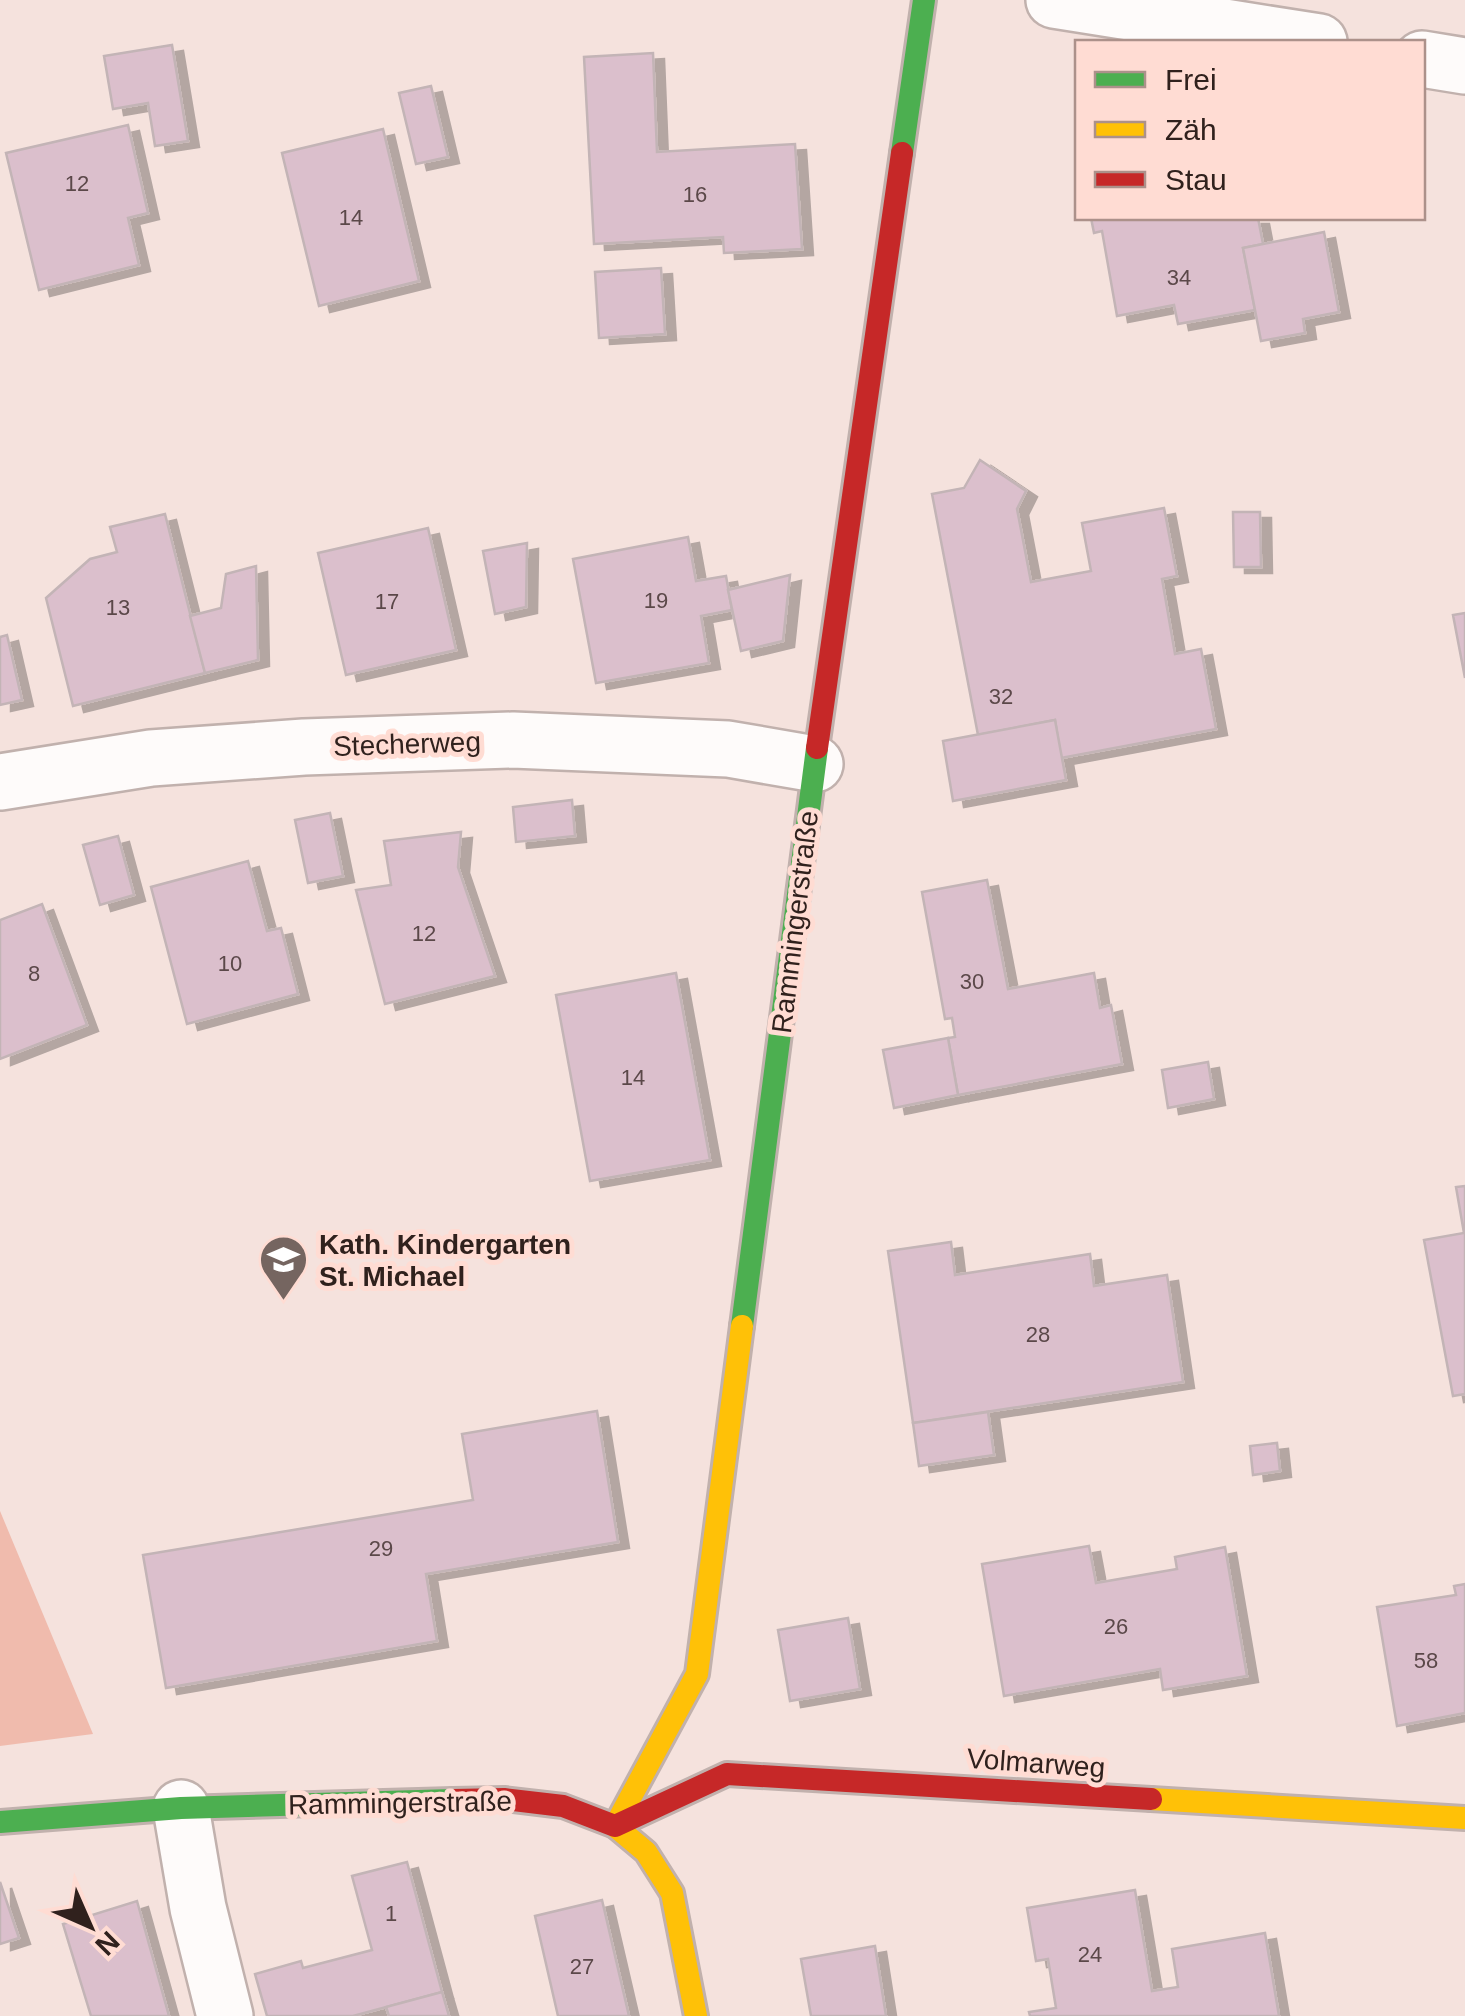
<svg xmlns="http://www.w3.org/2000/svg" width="1465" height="2016" viewBox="0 0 1465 2016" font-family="Helvetica,sans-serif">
<defs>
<filter id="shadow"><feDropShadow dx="11" dy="6" stdDeviation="0" flood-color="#0004"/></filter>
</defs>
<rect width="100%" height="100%" fill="#f5e2dd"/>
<!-- green -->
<polygon fill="#f0bbad" points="0,1511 93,1734 0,1746"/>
<!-- building -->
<g fill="#dbbfcc" stroke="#c3b4b6" stroke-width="2.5" filter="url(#shadow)">
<polygon points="172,45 188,141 155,146 148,103 113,109 104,56"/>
<polygon points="653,53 657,152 795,144 802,249 724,253 723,237 594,244 584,57"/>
<polygon points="431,86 448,157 416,164 399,93"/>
<polygon points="128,125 148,213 128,218 139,265 39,290 6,153"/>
<polygon points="383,129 419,281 319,306 282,153"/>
<polygon points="1091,218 1258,218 1263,244 1243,248 1255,310 1178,324 1174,305 1117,316 1102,231 1094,233"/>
<polygon points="1324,232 1339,312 1303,319 1305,333 1261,341 1243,248"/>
<polygon points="661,268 665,334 599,338 595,272"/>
<polygon points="980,460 1026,491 1017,509 1031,582 1091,571 1082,523 1164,508 1177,576 1162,579 1175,654 1201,649 1216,729 1061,758 1055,720 978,735 932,494 964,488"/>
<polygon points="1233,512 1260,512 1261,567 1234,567"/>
<polygon points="165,514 205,673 73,706 46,598 90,559 117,552 110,527"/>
<polygon points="428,528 456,650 346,675 318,553"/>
<polygon points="688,537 696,581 726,576 732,610 701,616 709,663 596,683 573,559"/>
<polygon points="527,543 526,607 495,614 483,551"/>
<polygon points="256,566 258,660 205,673 190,616 221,608 226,574"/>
<polygon points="790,575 783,641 741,651 728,590"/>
<polygon points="1465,613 1465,678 1453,615"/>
<polygon points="7,635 22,700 0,705 0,637"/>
<polygon points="1055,720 1066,780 953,801 943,741"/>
<polygon points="572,800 575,836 516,842 513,807"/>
<polygon points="330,813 343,876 308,883 295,820"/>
<polygon points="461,832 458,867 495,976 385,1004 356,890 391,885 384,841"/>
<polygon points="118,836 134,895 100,905 83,845"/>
<polygon points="248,861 267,931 281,928 298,994 187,1024 151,887"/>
<polygon points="987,880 1008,989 1094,973 1100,1008 1111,1005 1122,1064 958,1095 948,1038 955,1037 952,1018 945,1019 922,892"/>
<polygon points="42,904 87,1025 0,1059 0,920"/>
<polygon points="676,973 710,1160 590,1181 556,995"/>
<polygon points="948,1038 958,1095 894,1108 883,1050"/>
<polygon points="1208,1062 1214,1099 1168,1108 1162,1070"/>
<polygon points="1465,1186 1465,1394 1453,1396 1424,1240 1464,1233 1456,1187"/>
<polygon points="951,1242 955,1275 1090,1254 1094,1286 1167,1275 1183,1382 913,1423 888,1251"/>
<polygon points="597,1411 618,1542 426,1574 437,1641 166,1688 143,1555 473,1500 462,1434"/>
<polygon points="988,1412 994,1455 919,1466 913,1423"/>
<polygon points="1277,1443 1280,1471 1253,1475 1250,1446"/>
<polygon points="1089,1546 1096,1583 1177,1569 1175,1557 1225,1547 1247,1676 1163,1690 1160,1669 1004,1696 982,1564"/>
<polygon points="1465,1584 1465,1713 1397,1726 1377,1607 1456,1595 1454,1586"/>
<polygon points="848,1618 860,1689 790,1701 778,1630"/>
<polygon points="407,1862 442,1992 353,2016 267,2016 255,1974 301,1961 303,1968 372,1950 352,1876"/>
<polygon points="0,1882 19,1938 0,1944"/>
<polygon points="1135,1890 1152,1991 1178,1987 1172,1949 1265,1933 1279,2016 1030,2016 1029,2012 1056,2008 1048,1959 1036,1961 1027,1908"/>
<polygon points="602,1900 629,2016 558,2016 535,1916"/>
<polygon points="137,1901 169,2016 91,2016 63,1924"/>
<polygon points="875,1946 886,2016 811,2016 801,1959"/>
<polygon points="442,1992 449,2016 389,2016 386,2007"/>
</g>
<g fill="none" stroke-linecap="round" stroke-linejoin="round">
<defs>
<g id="street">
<polyline points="1054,0 1319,42"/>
<polyline points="1422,59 1465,66"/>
<polyline points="0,782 151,758 304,747 513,740 728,749 815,764"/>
<polyline points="181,1808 198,1908 225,2016"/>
</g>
<g id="fast">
<polyline points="902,153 924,0"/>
<polyline points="742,1326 817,748"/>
<polyline points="0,1822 181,1808 453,1800"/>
</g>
<g id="slow">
<polyline points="1151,1799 1465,1818"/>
<polyline points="696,2016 672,1893 646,1852 615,1826 697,1674 742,1326"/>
</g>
<g id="jam">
<polyline points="817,748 902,153"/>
<polyline points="453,1800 504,1799 563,1806 615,1826 727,1774 1151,1799"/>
</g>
</defs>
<!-- street casing -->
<use href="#street" stroke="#c1b1ad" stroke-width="60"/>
<!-- fast casing -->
<use href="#fast" stroke="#c1b1ad" stroke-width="28"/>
<!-- slow casing -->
<use href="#slow" stroke="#c1b1ad" stroke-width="28"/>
<!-- jam casing -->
<use href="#jam" stroke="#c1b1ad" stroke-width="28"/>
<!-- street -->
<use href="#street" stroke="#fefbfa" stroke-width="55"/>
<!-- fast -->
<use href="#fast" stroke="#4caf50" stroke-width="22"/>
<!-- slow -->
<use href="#slow" stroke="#ffc107" stroke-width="22"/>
<!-- jam -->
<use href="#jam" stroke="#c62828" stroke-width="22"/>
</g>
<!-- icons -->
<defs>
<symbol id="school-pin" viewBox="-11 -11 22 30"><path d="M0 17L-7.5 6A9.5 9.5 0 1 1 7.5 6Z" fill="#756560" stroke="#ffdcd3"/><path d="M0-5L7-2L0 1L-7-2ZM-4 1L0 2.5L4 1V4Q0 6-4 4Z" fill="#fff"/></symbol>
</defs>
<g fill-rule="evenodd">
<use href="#school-pin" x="256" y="1232" width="55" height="75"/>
</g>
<g text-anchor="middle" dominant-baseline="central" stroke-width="10" stroke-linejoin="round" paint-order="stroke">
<!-- number labels -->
<g font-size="22" fill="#5b4849">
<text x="77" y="183">12</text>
<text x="695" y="194">16</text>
<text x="351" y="217">14</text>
<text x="1179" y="277">34</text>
<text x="656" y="600">19</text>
<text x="387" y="601">17</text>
<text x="118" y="607">13</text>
<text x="1001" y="696">32</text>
<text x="424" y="933">12</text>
<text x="230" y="963">10</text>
<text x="34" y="973">8</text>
<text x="972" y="981">30</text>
<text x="633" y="1077">14</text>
<text x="1038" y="1334">28</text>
<text x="381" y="1548">29</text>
<text x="1116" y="1626">26</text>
<text x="1426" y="1660">58</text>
<text x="391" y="1913">1</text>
<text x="1090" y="1954">24</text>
<text x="582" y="1966">27</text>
</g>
<!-- street labels -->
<g font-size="28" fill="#30211d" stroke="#ffdcd3">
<text transform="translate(407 744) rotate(-2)">Stecherweg</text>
<text transform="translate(795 922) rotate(-83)">Rammingerstraße</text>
<text transform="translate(1036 1763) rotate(4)">Volmarweg</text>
<text transform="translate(400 1803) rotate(-1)">Rammingerstraße</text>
</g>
<!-- poi labels -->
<g font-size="28" font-weight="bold" fill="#30211d" stroke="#ffdcd3" text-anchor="start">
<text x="319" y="1244">Kath. Kindergarten<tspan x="319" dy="32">St. Michael</tspan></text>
</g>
</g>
<!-- legend -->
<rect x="1075" y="40" width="350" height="180" fill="#ffdcd3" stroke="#ac918a" stroke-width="2.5"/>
<rect x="1095" y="72" width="50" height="15" fill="#4caf50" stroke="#ac918a" stroke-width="2.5"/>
<text x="1165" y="90" font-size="30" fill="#30211d">Frei</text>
<rect x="1095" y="122" width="50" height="15" fill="#ffc107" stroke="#ac918a" stroke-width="2.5"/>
<text x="1165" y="140" font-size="30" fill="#30211d">Zäh</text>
<rect x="1095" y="172" width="50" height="15" fill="#c62828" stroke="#ac918a" stroke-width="2.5"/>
<text x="1165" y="190" font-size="30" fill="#30211d">Stau</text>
<!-- north arrow -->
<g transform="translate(90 1926) rotate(135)" stroke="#ffdcd3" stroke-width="8" paint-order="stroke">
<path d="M0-8L18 38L0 25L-18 38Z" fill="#30211d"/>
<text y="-15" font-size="28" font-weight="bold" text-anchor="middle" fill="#30211d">N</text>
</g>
</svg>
